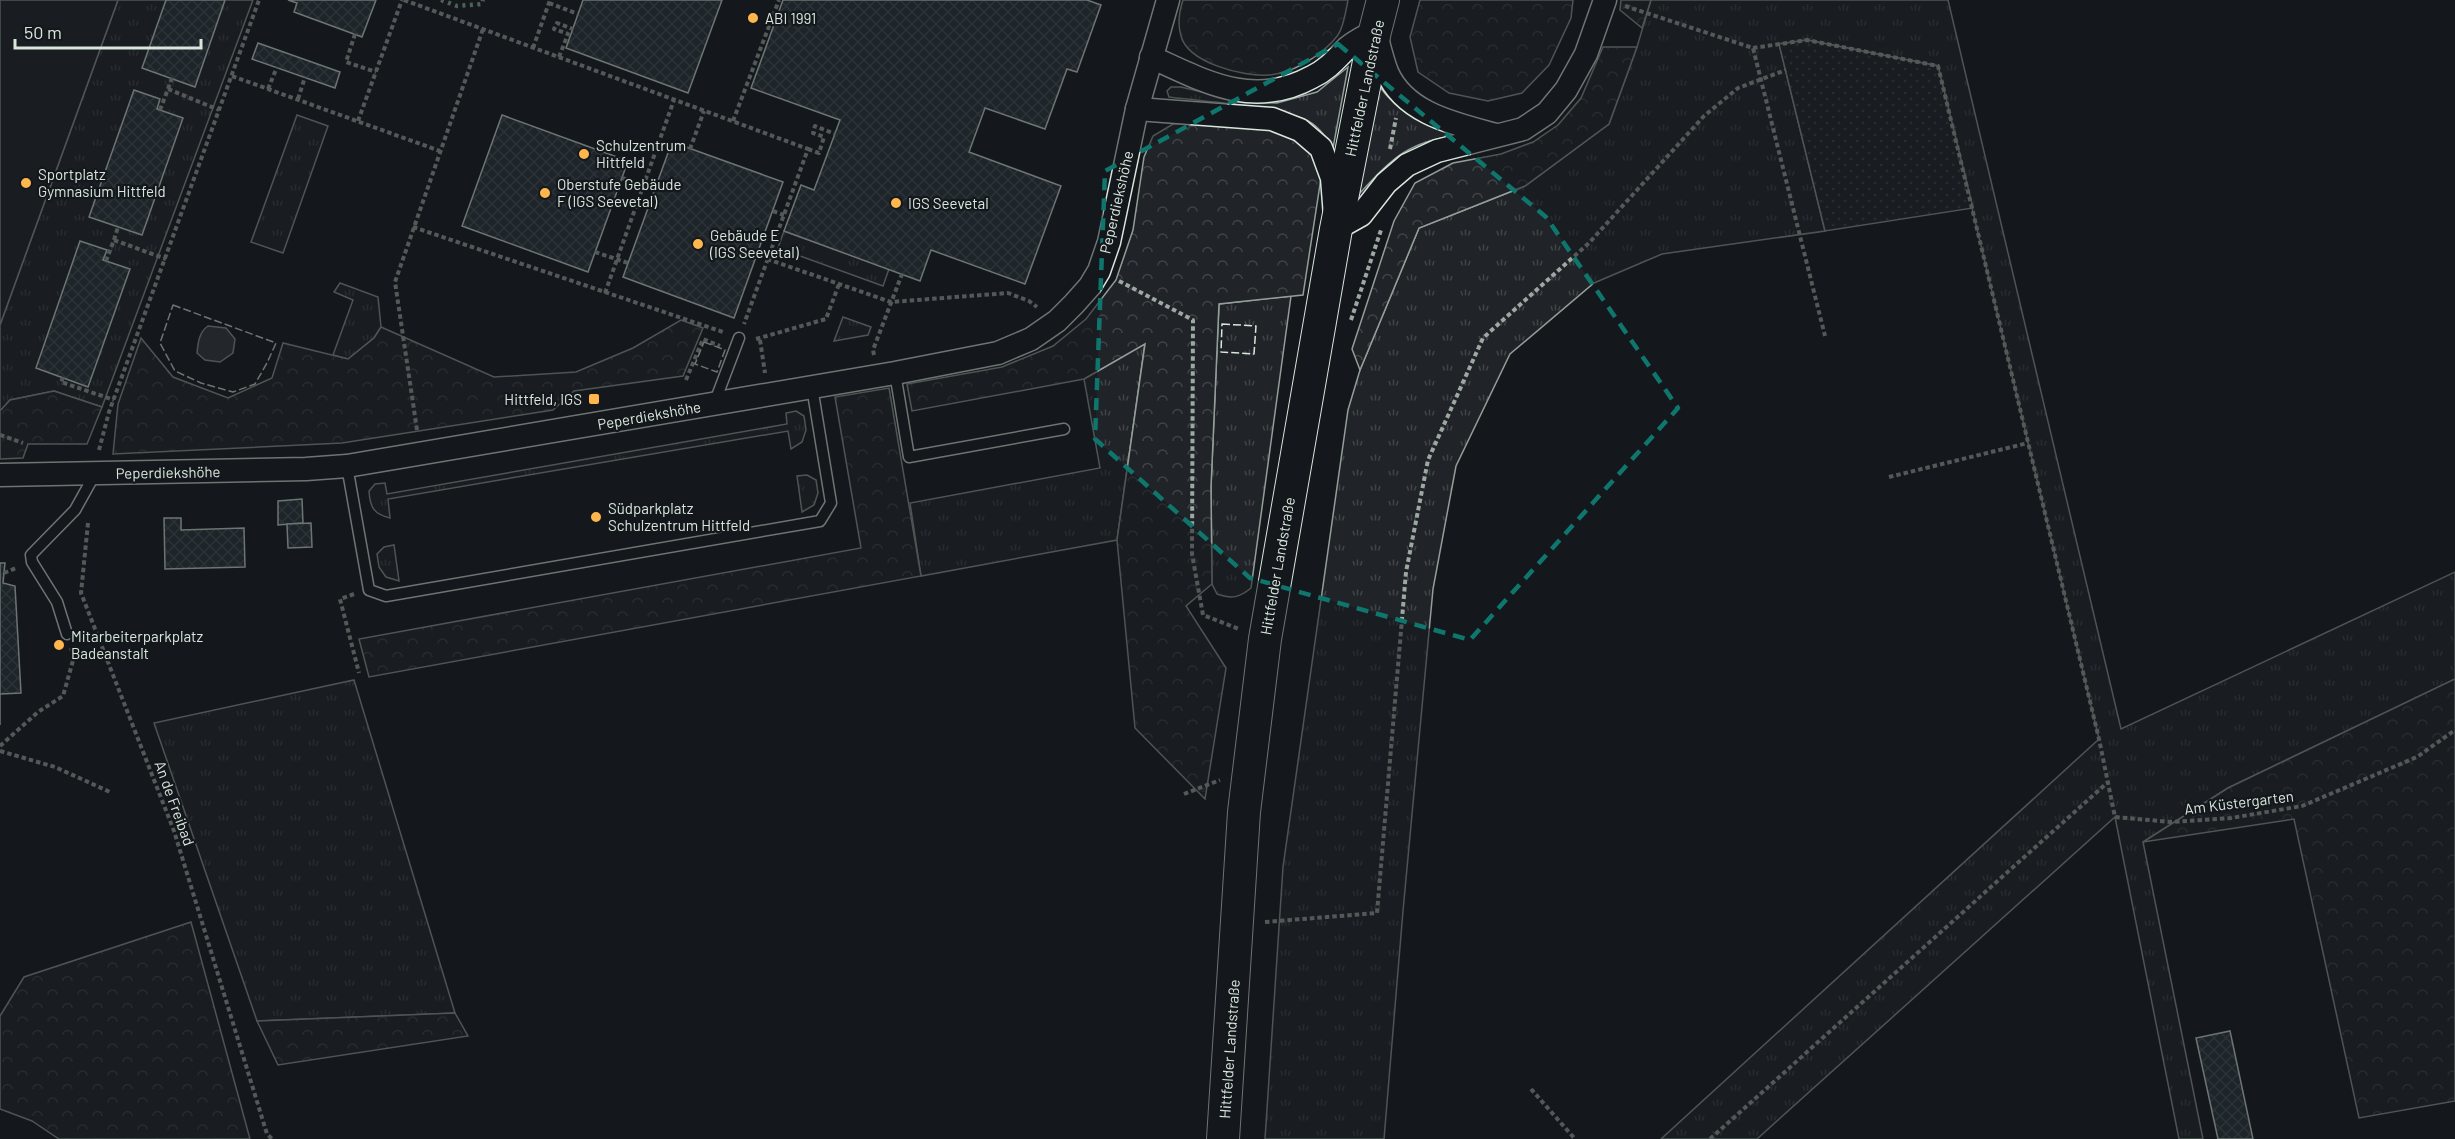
<svg xmlns="http://www.w3.org/2000/svg" width="2455" height="1139" viewBox="0 0 2455 1139" font-family="Barlow,sans-serif">
<defs>
<pattern id="grass-tufts" width="24" height="20" patternUnits="userSpaceOnUse" patternTransform="scale(1.5)"><rect width="24" height="20" fill="#202428"/><path d="M3 7l-1-3M5 7V3M7 7l1-3M15 17l-1-3M17 17v-4M19 17l1-3" fill="none" stroke="#404447"/></pattern>
<pattern id="forest-crowns" width="20" height="18" patternUnits="userSpaceOnUse" patternTransform="scale(1.5)"><rect width="20" height="18" fill="#202428"/><path d="M2 6a3 3 0 1 1 6 0M12 15a3 3 0 1 1 6 0" fill="none" stroke="#404447"/></pattern>
<pattern id="park-dots" width="8" height="8" patternUnits="userSpaceOnUse" patternTransform="scale(1.5)"><rect width="8" height="8" fill="#202428"/><path d="M2 2h.1M6 6h.1" fill="none" stroke="#404447" stroke-width="1.8" stroke-linecap="round"/></pattern>
<pattern id="building-cross-hatch" width="8" height="8" patternUnits="userSpaceOnUse" patternTransform="scale(1.5)"><rect width="8" height="8" fill="#2c363c"/><path d="M0 0l8 8M0 8l8-8" fill="none" stroke="#4a5358"/></pattern>
</defs>
<rect width="100%" height="100%" fill="#14181c"/>
<!-- grass -->
<g fill="url(#grass-tufts)" stroke="#939e99" stroke-width="1.5">
<polygon points="118,0 253,0 102,407 54,391 10,400 0,411 0,325"/>
<polygon points="1651,0 1948,0 2121,729 2455,572 2455,679 2228,788 2143,842 2203,1139 2179,1139 2115,817 1757,1139 1661,1139 2099,739 1938,66 1807,40 1779,44 1825,231 1662,254 1594,283 1510,354 1456,466 1433,589 1403,911 1384,1139 1265,1139 1283,867 1348,410 1360,370 1419,228 1525,186 1609,124 1637,47"/>
<path d="M 1348,67 L 1333,148 C 1325,136 1317,124 1304,119 C 1269,105 1208,102 1169,97 L 1167,91 L 1171,87 L 1181,87 L 1243,102 L 1277,103 L 1317,92 Z"/>
<path d="M 1379,86 C 1400,114 1426,126 1458,135 C 1407,142 1393,158 1359,194 Z"/>
<polygon points="297,115 328,126 283,253 251,242"/>
<polygon points="784,231 889,269 883,286 778,248"/>
<polygon points="340,283 378,297 381,327 374,338 348,359 333,355 353,300 334,292"/>
<path d="M 1291,296 L 1251,588 C 1239,598 1232,599 1217,594 L 1212,584 L 1211,487 L 1219,304 Z"/>
<polygon points="843,317 871,327 868,335 834,341"/>
<polygon points="1145,343 1117,540 921,576 910,503 1100,468 1084,379"/>
<path d="M 796,411 L 804,416 L 806,430 L 802,442 L 791,449 L 788,431 L 388,499 L 390,518 C 374,514 370,508 369,491 L 375,484 L 385,483 L 387,494 L 787,424 L 786,413 Z"/>
<polygon points="807,475 816,480 818,493 814,505 802,512 797,476"/>
<polygon points="394,545 399,581 386,577 379,567 377,554 384,547"/>
<polygon points="354,680 455,1013 257,1021 154,723"/>
</g>
<!-- forest -->
<g fill="url(#forest-crowns)" stroke="#939e99" stroke-width="1.5">
<path d="M 1183,0 L 1348,0 C 1346,10 1344,26 1338,35 C 1324,54 1292,74 1268,75 C 1244,77 1188,63 1181,36 C 1177,23 1179,12 1183,0 Z"/>
<polygon points="1420,0 1573,0 1571,18 1549,65 1522,93 1488,101 1449,93 1418,72 1410,37"/>
<polygon points="1621,0 1651,0 1642,28 1620,10"/>
<polygon points="1603,47 1637,47 1609,124 1525,186 1419,228 1360,370 1352,349 1394,221 1415,183 1453,163 1501,154 1533,142 1558,125 1581,98"/>
<polygon points="1204,122 1268,129 1296,140 1314,154 1321,178 1303,295 1219,304 1211,487 1212,584 1186,606 1226,668 1205,799 1135,728 1117,540 1145,344 1084,379 912,411 907,384 1002,367 1053,346 1086,319 1116,280 1133,230 1144,157 1153,136 1173,124"/>
<polygon points="681,320 703,328 683,376 574,391 553,410 342,443 113,454 118,404 141,338 173,377 228,398 272,378 283,343 348,359 374,338 381,327 494,377 576,372 633,348"/>
<polygon points="889,388 921,576 369,677 359,639 861,548 835,397"/>
<polygon points="54,391 102,407 87,444 28,444 23,458 0,459 0,411 10,400"/>
<polygon points="2455,679 2455,1101 2359,1118 2294,819 2143,842 2228,788"/>
<polygon points="191,922 250,1139 59,1139 32,1121 0,1109 0,1016 24,977"/>
<polygon points="455,1013 468,1036 278,1065 257,1021"/>
</g>
<!-- park -->
<polygon fill="url(#park-dots)" stroke="#939e99" stroke-width="1.5" points="1807,40 1938,66 1973,208 1825,231 1779,44"/>
<!-- pitch -->
<polygon fill="#202428" stroke="#939e99" stroke-width="1.5" points="0,0 118,0 0,325"/>
<!-- water -->
<path fill="#363b3e" stroke="#939e99" stroke-width="1.5" d="M 208,326 L 226,328 L 235,339 L 233,353 L 220,362 L 205,360 L 197,353 C 198,343 199,332 208,326 Z"/>
<!-- building -->
<g fill="url(#building-cross-hatch)" stroke="#d8e6dc" stroke-width="1.5">
<polygon points="166,0 225,0 195,87 142,68"/>
<polygon points="288,0 376,0 362,37 294,12 297,3"/>
<polygon points="583,0 722,0 688,93 566,48"/>
<polygon points="783,0 1087,0 1101,5 1077,72 1067,69 1045,129 985,108 969,152 1061,186 1025,284 931,250 920,281 784,231 801,185 814,190 840,120 751,88"/>
<polygon points="258,43 340,72 335,88 252,59"/>
<polygon points="134,90 160,99 157,109 183,118 142,235 89,217"/>
<polygon points="502,115 628,161 588,272 462,226"/>
<polygon points="672,142 783,182 734,318 623,277"/>
<polygon points="80,241 107,250 103,260 130,269 88,387 36,368"/>
<polygon points="302,499 303,523 278,525 278,501"/>
<polygon points="164,518 181,518 181,530 244,528 245,567 165,569"/>
<polygon points="311,523 312,547 288,548 287,524"/>
<polygon points="0,563 5,563 3,583 15,586 21,693 0,694 0,725"/>
<polygon points="2230,1031 2253,1139 2218,1139 2196,1038"/>
</g>
<g fill="none" stroke-linecap="round" stroke-linejoin="round">
<defs>
<g id="lane">
<polyline points="895,373 909,457 1064,429"/>
<polyline points="714,404 739,338"/>
<polyline points="347,466 369,590 386,596 820,521 831,503 812,387"/>
<polyline points="67,634 57,602 32,562 31,555 75,510 95,474"/>
</g>
<g id="street">
<path d="M 1151,57 C 1206,82 1253,109 1312,77 C 1327,70 1336,59 1347,48 C 1355,41 1366,36 1375,31 C 1379,45 1382,59 1387,72 C 1405,114 1456,124 1496,135"/>
<polyline points="1137,109 1272,119 1300,130 1321,148 1332,178 1336,229 1361,215 1386,183 1407,165 1437,151 1523,129 1547,113 1566,90 1586,54 1605,0"/>
<polyline points="0,475 306,469 347,466 895,373 998,353 1031,339 1057,321 1074,304 1090,286 1099,271 1109,242 1137,109 1168,0"/>
</g>
<polyline id="secondary" points="1223,1139 1244,812 1265,639 1336,229 1375,31 1383,0"/>
</defs>
<!-- lane casing -->
<use href="#lane" stroke="#d8e6dc" stroke-width="13"/>
<!-- street casing -->
<use href="#street" stroke="#d8e6dc" stroke-width="25"/>
<!-- secondary casing -->
<use href="#secondary" stroke="#d8e6dc" stroke-width="34"/>
<!-- path -->
<g stroke="#9da8a2" stroke-width="4" stroke-dasharray="4.5 3" stroke-linecap="butt">
<polyline points="404,0 808,149 744,324"/>
<polyline points="549,3 578,14"/>
<polyline points="1625,6 1753,48 1825,336"/>
<polyline points="355,34 346,62 376,72"/>
<polyline points="533,48 550,0"/>
<polyline points="1753,48 1807,40 1938,66 2099,739 2115,817 2171,822 2231,818 2302,806 2417,757 2455,730"/>
<polyline points="559,57 568,34 554,29 557,23 573,29"/>
<polyline points="232,76 440,151"/>
<polyline points="168,89 172,78"/>
<polyline points="268,89 277,67"/>
<polyline points="298,99 305,77"/>
<polyline points="160,110 168,89 219,110"/>
<polyline points="358,121 402,0"/>
<polyline points="733,121 779,0"/>
<polyline points="690,149 704,111"/>
<polyline points="808,149 819,153 824,137 813,133 815,126 835,134"/>
<polyline points="1390,149 1396,118"/>
<polyline points="622,178 644,185"/>
<polyline points="773,211 784,215"/>
<polyline points="413,227 723,332"/>
<polyline points="114,240 118,227"/>
<polyline points="595,252 628,263"/>
<polyline points="767,259 891,302 1008,293 1029,301 1037,307"/>
<polyline points="106,261 114,240 166,259"/>
<polyline points="1119,281 1193,320 1192,554 1203,615 1239,629"/>
<polyline points="605,293 674,100"/>
<polyline points="1351,320 1381,230"/>
<polyline points="756,339 826,319 839,284"/>
<polyline points="760,340 765,373"/>
<polyline points="874,355 873,350 902,274"/>
<polyline points="63,377 61,382 114,400"/>
<polyline points="686,380 703,339 720,346"/>
<polyline points="417,430 395,282 483,29"/>
<polyline points="0,435 23,443"/>
<polyline points="99,450 109,412 259,0"/>
<polyline points="1889,477 2028,443"/>
<polyline points="88,523 81,593 174,831 267,1134 272,1139"/>
<polyline points="4,573 16,568"/>
<polyline points="354,594 340,599 359,673"/>
<polyline points="0,746 38,712 63,696 74,657 71,648"/>
<polyline points="0,751 55,767 110,792"/>
<polyline points="1184,794 1220,780"/>
<polyline points="1265,922 1377,913 1406,572 1428,460 1483,338 1589,243 1704,116 1738,88 1786,70"/>
<polyline points="1531,1089 1575,1139"/>
<polyline points="1710,1139 2108,782"/>
</g>
<!-- lane -->
<use href="#lane" stroke="#14181c" stroke-width="10"/>
<!-- street -->
<use href="#street" stroke="#14181c" stroke-width="22"/>
<!-- secondary -->
<use href="#secondary" stroke="#14181c" stroke-width="32"/>
<!-- hedge -->
<polyline stroke="#8ac095" stroke-width="4.5" stroke-dasharray="3 4.5" stroke-linecap="butt" points="441,0 457,6 482,4 483,0"/>
<!-- fence -->
<g stroke="#d8e6dc" stroke-width="1.5" stroke-dasharray="8 3" stroke-linecap="butt">
<polygon points="173,305 276,343 267,363 255,384 233,392 201,383 175,371 160,343"/>
<polygon points="1222,324 1256,326 1254,354 1221,352"/>
<polygon points="704,342 725,350 717,372 695,364"/>
</g>
</g>
<!-- marked area -->
<path d="M0 0H2455V1139H0ZM 1338,44 L 1546,217 L 1678,408 L 1470,640 L 1250,578 L 1095,439 L 1105,171 Z" fill="#14181c" fill-opacity=".55" fill-rule="evenodd"/>
<path fill="none" stroke="#0f766e" stroke-width="4.5" stroke-dasharray="12 8" stroke-linejoin="round" d="M 1338,44 L 1546,217 L 1678,408 L 1470,640 L 1250,578 L 1095,439 L 1105,171 Z"/>
<!-- markers -->
<g fill="#ffb74d" stroke="#14181c" stroke-width="2">
<circle cx="753" cy="18" r="6"/>
<circle cx="584" cy="154" r="6"/>
<circle cx="26" cy="183" r="6"/>
<circle cx="545" cy="193" r="6"/>
<circle cx="896" cy="203" r="6"/>
<circle cx="698" cy="244" r="6"/>
<rect x="588" y="393" width="12" height="12" rx="3"/>
<circle cx="596" cy="517" r="6"/>
<circle cx="59" cy="645" r="6"/>
</g>
<g text-anchor="middle" dominant-baseline="central" stroke-width="4.5" stroke-linejoin="round" paint-order="stroke">
<!-- poi labels -->
<g font-size="15" fill="#d8e6dc" stroke="#14181c" text-anchor="start">
<text x="765" y="18">ABI 1991</text>
<text x="596" y="145">Schulzentrum<tspan x="596" dy="17">Hittfeld</tspan></text>
<text x="38" y="174">Sportplatz<tspan x="38" dy="17">Gymnasium Hittfeld</tspan></text>
<text x="557" y="184">Oberstufe Gebäude<tspan x="557" dy="17">F (IGS Seevetal)</tspan></text>
<text x="908" y="203">IGS Seevetal</text>
<text x="710" y="235">Gebäude E<tspan x="710" dy="17">(IGS Seevetal)</tspan></text>
<text x="582" y="399" text-anchor="end">Hittfeld, IGS</text>
<text x="608" y="508">Südparkplatz<tspan x="608" dy="17">Schulzentrum Hittfeld</tspan></text>
<text x="71" y="636">Mitarbeiterparkplatz<tspan x="71" dy="17">Badeanstalt</tspan></text>
</g>
<!-- street labels -->
<g font-size="15" fill="#d8e6dc" stroke="#14181c">
<text transform="translate(1364 88) rotate(-78)">Hittfelder Landstraße</text>
<text transform="translate(1116 202) rotate(-77)">Peperdiekshöhe</text>
<text transform="translate(649 415) rotate(-10)">Peperdiekshöhe</text>
<text transform="translate(168 472) rotate(-1)">Peperdiekshöhe</text>
<text transform="translate(1277 566) rotate(-80)">Hittfelder Landstraße</text>
<text transform="translate(2239 802) rotate(-7)">Am Küstergarten</text>
<text transform="translate(175 803) rotate(70)">An de Freibad</text>
<text transform="translate(1229 1049) rotate(-86)">Hittfelder Landstraße</text>
</g>
</g>
<!-- scale -->
<path d="M15 39v9h186v-9" fill="none" stroke="#d8e6dc" stroke-width="3"/>
<text x="24" y="39" font-size="18" fill="#d8e6dc" stroke="#14181c" stroke-width="4.5" paint-order="stroke">50 m</text>
</svg>
